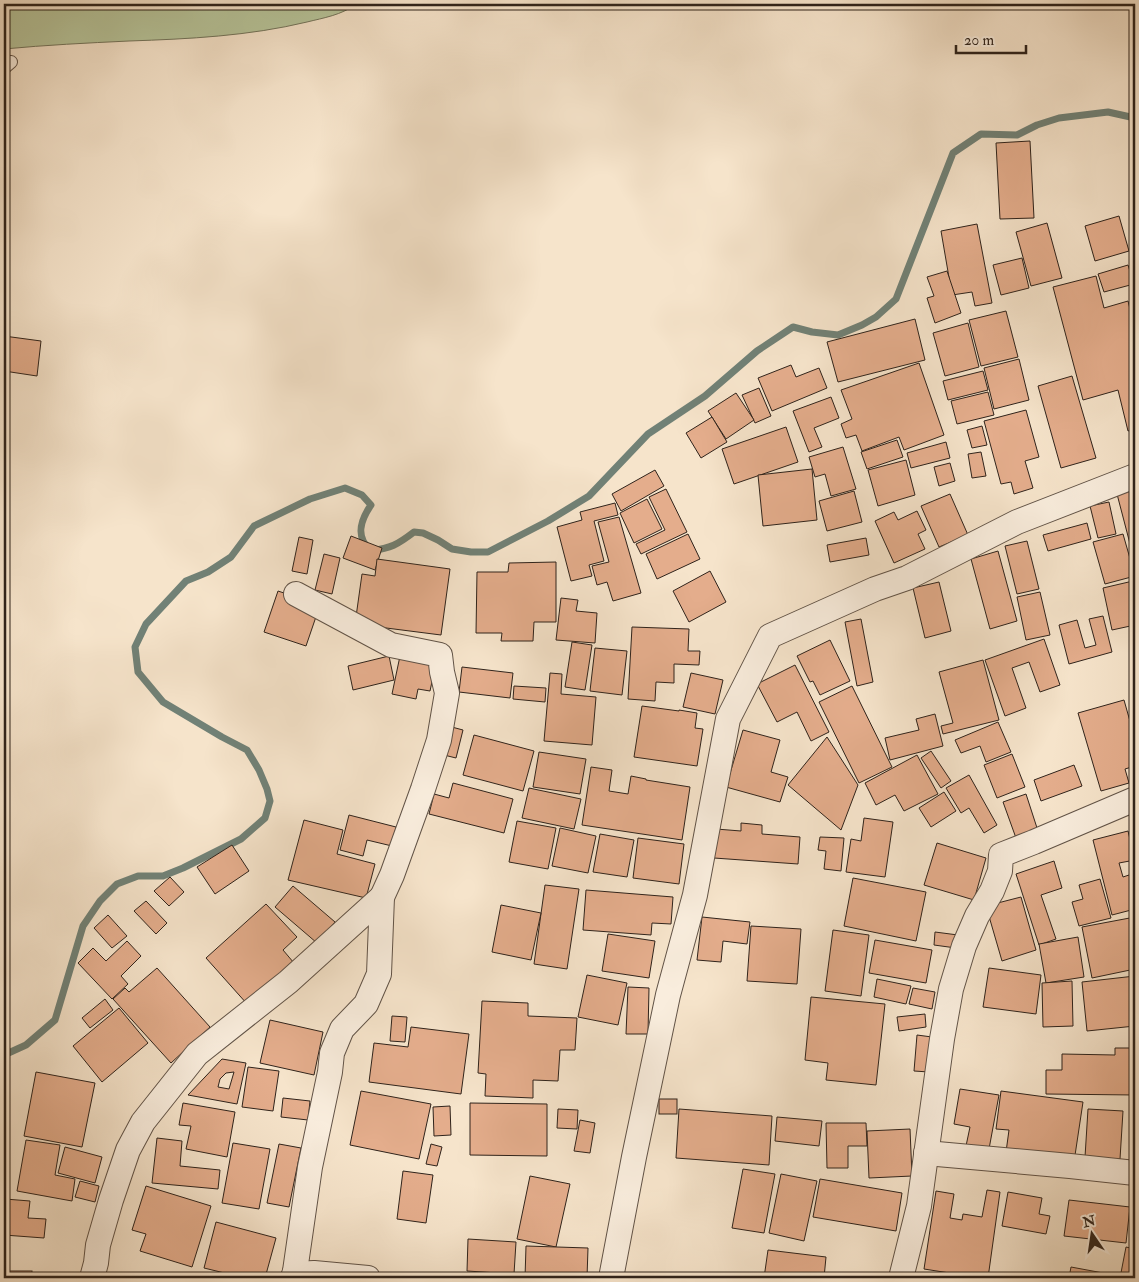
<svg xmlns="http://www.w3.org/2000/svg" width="1139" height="1282" viewBox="0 0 1139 1282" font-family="'IM FELL Double Pica',serif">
<rect width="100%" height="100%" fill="#f6e4cb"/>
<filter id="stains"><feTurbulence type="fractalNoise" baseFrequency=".004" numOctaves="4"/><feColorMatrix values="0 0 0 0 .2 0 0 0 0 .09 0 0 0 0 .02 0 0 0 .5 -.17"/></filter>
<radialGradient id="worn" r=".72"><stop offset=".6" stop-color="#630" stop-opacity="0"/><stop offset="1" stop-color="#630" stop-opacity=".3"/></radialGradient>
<!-- green -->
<path fill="#b7c59b" stroke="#73745b" d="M 4,4 L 356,4 C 342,15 323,18 307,22 C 249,36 189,39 129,41 C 87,43 46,45 4,49 Z"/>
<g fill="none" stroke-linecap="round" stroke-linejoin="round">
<!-- stream -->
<path stroke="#718176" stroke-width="7" d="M 4,1055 L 26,1045 L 55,1020 L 83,926 L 100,901 L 117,884 L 138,876 L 163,876 L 183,868 L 241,839 L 265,818 L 270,801 L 267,789 L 259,770 L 247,750 L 222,737 L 163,702 L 138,672 L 135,647 L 146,624 L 186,581 L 208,572 L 231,557 L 254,526 L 310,499 L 345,488 L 362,495 L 371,505 C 360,521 355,537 371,551 C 391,548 397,545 414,532 L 423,533 L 438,540 L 452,549 L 471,552 L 488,552 L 548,521 L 589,496 L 648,434 L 705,396 L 757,351 L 793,327 L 812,332 L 838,335 L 862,325 L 876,317 L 896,299 L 953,153 L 981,134 L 1017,135 L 1037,125 L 1059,118 L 1108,112 L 1135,118"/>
</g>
<!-- building -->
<g fill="#e4ad8c" stroke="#2f231b" fill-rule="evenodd">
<polygon points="1030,141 1034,218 1000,219 996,143"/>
<polygon points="1119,216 1129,251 1095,261 1085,226"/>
<polygon points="1047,223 1062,278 1031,286 1016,232"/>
<polygon points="977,224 992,303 975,306 972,292 952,295 941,231"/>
<polygon points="1022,258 1029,288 1001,295 993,265"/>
<polygon points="1128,265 1134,284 1104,292 1098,274"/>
<polygon points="947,271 961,313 935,323 927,298 934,296 927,277"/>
<polygon points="1096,276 1104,308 1128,301 1135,329 1135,429 1128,431 1118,390 1083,400 1053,287"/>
<polygon points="1006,311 1018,357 981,366 969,320"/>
<polygon points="915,319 925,360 838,382 827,342"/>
<polygon points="968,323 979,367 945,376 933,333"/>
<polygon points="4,336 41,341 37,376 4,371"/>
<polygon points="1019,359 1029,400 994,409 984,368"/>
<polygon points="919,363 944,435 904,450 899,437 862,451 856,435 846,438 841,424 852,419 841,390"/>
<polygon points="791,365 796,377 819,368 827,388 772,411 758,378"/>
<polygon points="983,371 988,390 948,400 943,381"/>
<polygon points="1072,376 1096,458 1061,468 1038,386"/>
<polygon points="759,388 771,416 755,423 742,395"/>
<polygon points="988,392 994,415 957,424 951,401"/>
<polygon points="736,393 754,420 726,439 708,411"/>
<polygon points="831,397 839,418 814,428 822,447 809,452 793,411"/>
<polygon points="1026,410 1039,457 1025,461 1033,488 1014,494 1011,482 1001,484 984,421"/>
<polygon points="712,417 727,442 701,458 686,433"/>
<polygon points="982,426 987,445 972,448 967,430"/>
<polygon points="786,427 798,462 734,484 722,449"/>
<polygon points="897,440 903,457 867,469 861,452"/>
<polygon points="946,442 950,458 911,468 907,453"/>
<polygon points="843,447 856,489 831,496 825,474 815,477 809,457"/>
<polygon points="981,452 986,476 972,478 968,454"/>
<polygon points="906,460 915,495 878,506 868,470"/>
<polygon points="950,463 955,481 939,486 934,467"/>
<polygon points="812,469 817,520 763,526 758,475"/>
<polygon points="655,470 664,486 621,511 612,494"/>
<polygon points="666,489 687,532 641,554 636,544 665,530 649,497"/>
<polygon points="1135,489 1135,563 1117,494"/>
<polygon points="854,491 862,522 827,531 819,501"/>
<polygon points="950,494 968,535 939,547 921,506"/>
<polygon points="647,499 662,529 634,543 620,513"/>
<polygon points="1109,502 1116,534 1098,538 1090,506"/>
<polygon points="615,503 618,515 594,521 604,561 589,565 592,576 571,581 557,527 582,520 580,512"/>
<polygon points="917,511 926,530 918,534 925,549 894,563 875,521 894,512 898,520"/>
<polygon points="619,517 641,593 613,601 607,582 597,585 592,566 609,562 598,522"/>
<polygon points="1087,523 1091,539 1048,551 1043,535"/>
<polygon points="688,534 700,559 657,579 646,554"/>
<polygon points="1123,534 1135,576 1105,584 1093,542"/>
<polygon points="351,536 382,548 375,570 343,558"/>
<polygon points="299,537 313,540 307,574 292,571"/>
<polygon points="866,538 869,555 830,562 827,545"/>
<polygon points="1027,541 1039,589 1017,594 1005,546"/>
<polygon points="998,551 1017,621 990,629 971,559"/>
<polygon points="324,554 340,558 332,594 315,590"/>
<polygon points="377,559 450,569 441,635 355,624 362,574 375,576"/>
<polygon points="556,562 556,622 534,622 533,641 501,641 502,633 476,633 477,572 508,572 509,563"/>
<polygon points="710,571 726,602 689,622 673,591"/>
<polygon points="1133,581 1135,591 1135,625 1112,630 1103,588"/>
<polygon points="939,582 951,631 925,638 913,588"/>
<polygon points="278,591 320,605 306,646 264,632"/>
<polygon points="1040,592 1050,635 1026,640 1017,597"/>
<polygon points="561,598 578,600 576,611 597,613 595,643 556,640"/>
<polygon points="1103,616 1112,652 1069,664 1059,625 1077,620 1085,648 1096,645 1089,619"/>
<polygon points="861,619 873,682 857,686 845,622"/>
<polygon points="632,627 689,629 688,651 700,651 699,665 674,664 674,683 656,682 655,701 628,699"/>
<polygon points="1044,639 1060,685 1040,692 1029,662 1012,668 1026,708 1005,716 985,660"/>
<polygon points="830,640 850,681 820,695 813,681 810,682 797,656"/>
<polygon points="572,642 592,645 585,690 565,687"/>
<polygon points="595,648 627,651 622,695 590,691"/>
<polygon points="389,656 394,680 353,690 348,666"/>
<polygon points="400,656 436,663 430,691 418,689 416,699 392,694"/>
<polygon points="983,660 999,720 943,734 941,726 953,723 939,672"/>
<polygon points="795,665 829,732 811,741 797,712 777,722 757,684"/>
<polygon points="462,667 513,673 510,698 459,692"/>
<polygon points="550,673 562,674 561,694 596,697 592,745 544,741"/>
<polygon points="691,673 723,680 715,714 683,707"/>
<polygon points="514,686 546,688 545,702 513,699"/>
<polygon points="852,686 892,767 859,783 819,702"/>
<polygon points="1124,700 1135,739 1135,766 1125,769 1129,783 1101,791 1078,713"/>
<polygon points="642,706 679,711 679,710 697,713 695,728 703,729 697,766 634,757"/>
<polygon points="935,714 943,746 890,760 885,738 919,730 916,719"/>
<polygon points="998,722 1011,752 986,762 980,746 961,753 955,740"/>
<polygon points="448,726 463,730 456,758 440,754"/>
<polygon points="743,730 780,740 771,772 788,777 780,802 726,787"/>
<polygon points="474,735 534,751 523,791 463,775"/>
<polygon points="827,737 858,785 841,830 788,785"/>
<polygon points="931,751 951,781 941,788 921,758"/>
<polygon points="539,752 586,759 580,794 533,787"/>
<polygon points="1012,754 1025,787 997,798 984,765"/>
<polygon points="917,755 938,794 904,811 895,795 876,805 865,783"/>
<polygon points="1074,765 1082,786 1041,801 1034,780"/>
<polygon points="591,767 612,770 609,791 628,794 631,776 646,779 646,780 690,787 682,840 582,825"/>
<polygon points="969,775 997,825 984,833 969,808 961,813 946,788"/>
<polygon points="453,783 513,799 504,833 429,814 434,794 449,798"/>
<polygon points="529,788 581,799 574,829 522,818"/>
<polygon points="944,792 956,811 931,827 919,808"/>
<polygon points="1026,794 1038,831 1016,838 1003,802"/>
<polygon points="349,815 396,827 392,846 367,840 363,856 340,850"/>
<polygon points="864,818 893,822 885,877 846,872 851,839 861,841"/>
<polygon points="304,820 343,830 337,854 375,864 366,898 288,880"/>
<polygon points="517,821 556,828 548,869 509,862"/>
<polygon points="741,823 762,825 762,834 800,837 798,864 714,858 716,829 741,831"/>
<polygon points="560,828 596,836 588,873 552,866"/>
<polygon points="1128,831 1135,860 1119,863 1123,877 1135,873 1135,909 1112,915 1093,840"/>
<polygon points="600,834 634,840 627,877 593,872"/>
<polygon points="820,837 844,838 841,871 824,869 826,851 818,850"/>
<polygon points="638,838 684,844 679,884 633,878"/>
<polygon points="937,843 986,858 974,900 924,885"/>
<polygon points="232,845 249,871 215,894 197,867"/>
<polygon points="1054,861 1062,888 1041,895 1056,939 1039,945 1016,874"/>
<polygon points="170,877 184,892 169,906 154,891"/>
<polygon points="853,878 926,892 916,941 844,926"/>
<polygon points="1100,879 1111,918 1079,926 1072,902 1083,899 1079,885"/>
<polygon points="545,885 579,889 567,969 534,964"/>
<polygon points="293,886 335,922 317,943 275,907"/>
<polygon points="586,890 673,897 671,924 652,923 651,935 583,930"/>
<polygon points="1021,897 1036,950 1002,961 986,906"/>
<polygon points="146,901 167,923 156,934 134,911"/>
<polygon points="266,904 297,937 283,950 294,963 248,1005 206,958"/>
<polygon points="501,905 541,913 531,960 492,952"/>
<polygon points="108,915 127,936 112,948 94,928"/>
<polygon points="702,917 750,922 747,944 723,941 721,962 697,960"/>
<polygon points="1135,917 1135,969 1092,978 1082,927"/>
<polygon points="751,926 801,929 797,984 747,981"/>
<polygon points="833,930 869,935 861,996 825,991"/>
<polygon points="935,932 958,935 956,948 934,945"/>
<polygon points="608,934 655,941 649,978 602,971"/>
<polygon points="1078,937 1084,977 1046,983 1039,944"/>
<polygon points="875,940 932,950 926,983 869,973"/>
<polygon points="127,941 141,956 121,976 128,984 112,999 78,963 93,948 106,961"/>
<polygon points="157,968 210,1027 171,1063 113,999 125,988 129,992"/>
<polygon points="989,968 1041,975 1036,1014 983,1007"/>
<polygon points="587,975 627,983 618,1025 578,1017"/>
<polygon points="1135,976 1135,1026 1087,1031 1082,982"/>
<polygon points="877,979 911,986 906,1004 874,997"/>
<polygon points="1072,981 1073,1026 1043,1027 1042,983"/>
<polygon points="628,987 649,988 648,1034 626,1034"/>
<polygon points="913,988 935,992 932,1009 909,1004"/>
<polygon points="811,997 885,1004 876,1085 826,1080 828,1063 805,1060"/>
<polygon points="105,999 113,1010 90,1028 82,1018"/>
<polygon points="482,1001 528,1003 528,1016 577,1018 575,1050 560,1050 558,1081 533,1080 533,1098 485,1096 486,1074 478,1073"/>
<polygon points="119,1008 148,1043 102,1082 73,1046"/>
<polygon points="925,1014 926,1027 899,1031 897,1017"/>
<polygon points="392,1016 407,1017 405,1042 390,1041"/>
<polygon points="270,1020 323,1032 314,1075 260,1063"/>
<polygon points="411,1027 469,1034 461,1094 369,1082 374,1043 408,1047"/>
<polygon points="917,1035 932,1037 929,1072 914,1071"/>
<polygon points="1115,1048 1135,1048 1135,1095 1046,1094 1046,1070 1062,1070 1062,1054 1115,1055"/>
<path d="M 222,1059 L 246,1063 L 237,1104 L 188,1095 ZM 234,1072 L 229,1089 L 218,1087 L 220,1079 L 226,1073 Z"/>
<polygon points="248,1067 279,1071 273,1111 242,1107"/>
<polygon points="36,1072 95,1083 82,1147 24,1136"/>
<polygon points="960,1089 999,1095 989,1149 966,1146 970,1127 954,1124"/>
<polygon points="361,1091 431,1104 419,1159 350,1145"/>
<polygon points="1001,1091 1083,1102 1074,1162 1006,1152 1009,1130 996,1129"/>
<polygon points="283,1098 310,1101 308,1120 281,1117"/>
<rect x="659" y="1099" width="18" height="15"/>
<polygon points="183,1103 235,1112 227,1157 186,1149 191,1126 179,1125"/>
<polygon points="470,1103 547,1104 547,1156 470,1155"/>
<polygon points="450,1106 451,1135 434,1136 433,1107"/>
<polygon points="558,1109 578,1110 577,1129 557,1128"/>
<polygon points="679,1109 772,1116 769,1165 676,1158"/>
<polygon points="1088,1109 1123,1111 1120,1159 1085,1157"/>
<polygon points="777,1117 822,1121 819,1146 775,1141"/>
<polygon points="580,1120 595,1123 590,1153 574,1151"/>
<polygon points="826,1123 866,1123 867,1146 848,1146 848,1168 827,1168"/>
<polygon points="910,1129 912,1176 869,1178 867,1131"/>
<polygon points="157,1138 182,1141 180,1166 220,1170 218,1189 152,1183"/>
<polygon points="26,1140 60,1145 55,1175 75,1179 72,1201 17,1191"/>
<polygon points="233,1143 270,1149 259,1209 222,1203"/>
<polygon points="279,1144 301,1148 289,1207 267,1203"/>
<polygon points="431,1144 442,1147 437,1166 426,1164"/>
<polygon points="65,1147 102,1157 95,1183 58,1173"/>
<polygon points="743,1169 775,1174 764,1233 732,1228"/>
<polygon points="403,1171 433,1175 426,1223 397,1219"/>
<polygon points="781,1174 817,1181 804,1241 769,1233"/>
<polygon points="530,1176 570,1184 556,1247 517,1239"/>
<polygon points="820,1179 902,1193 896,1231 813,1217"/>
<polygon points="80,1181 99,1186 95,1202 75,1197"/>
<polygon points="146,1186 211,1206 192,1267 140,1251 146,1234 132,1230"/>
<polygon points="987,1190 1000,1192 988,1278 955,1278 956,1274 924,1269 936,1191 954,1194 950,1218 962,1220 963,1214 982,1217"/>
<polygon points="1008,1192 1042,1198 1039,1214 1050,1216 1046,1234 1002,1226"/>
<polygon points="5,1199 30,1201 28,1218 46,1219 44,1238 4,1235"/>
<polygon points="1069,1200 1130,1207 1126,1243 1064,1236"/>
<polygon points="216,1222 276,1238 265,1278 245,1278 204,1268"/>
<polygon points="468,1239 516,1242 514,1274 467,1271"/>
<polygon points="526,1246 588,1248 587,1278 525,1278"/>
<polygon points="1126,1247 1135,1249 1135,1278 1120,1278"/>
<polygon points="768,1250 826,1257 824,1278 764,1278"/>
<polygon points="1071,1267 1114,1275 1113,1278 1069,1278"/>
<rect x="4" y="1271" width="28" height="7"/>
<polygon points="199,1274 220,1278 198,1278"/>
</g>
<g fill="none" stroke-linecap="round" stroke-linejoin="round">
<defs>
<polyline id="service" points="4,68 11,62"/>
<g id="minor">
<polyline points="926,1153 1070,1166 1135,1173"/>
<polyline points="294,1274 314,1273 368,1278"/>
<polyline points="92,1278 96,1263 98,1245 111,1200 128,1150 143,1122 197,1054 288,982 382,897"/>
<polyline points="294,1278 310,1167 330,1072 332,1053 342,1029 366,1004 379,974 382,897 392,875 423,789 439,740 447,693 442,672 440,655 391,645 296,594"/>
<polyline points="611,1278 634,1157 668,995 695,895 728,719 770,636 875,589 907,578 1017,522 1135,476"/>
<polyline points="901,1278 919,1206 942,1039 951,989 964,946 977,916 992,891 1000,871 1001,855 1034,842 1135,799"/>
</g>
</defs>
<!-- service casing -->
<use href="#service" stroke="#615347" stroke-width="14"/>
<!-- minor casing -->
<use href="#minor" stroke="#615347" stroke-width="26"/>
<!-- service -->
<use href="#service" stroke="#f9eddd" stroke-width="12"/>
<!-- minor -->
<use href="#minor" stroke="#f9eddd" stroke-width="24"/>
</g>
<!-- margin -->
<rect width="1139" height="1282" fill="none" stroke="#f6e4cb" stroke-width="20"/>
<rect x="5" y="5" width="1129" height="1272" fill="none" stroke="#2f231b" stroke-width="2.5"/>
<rect x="10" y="10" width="1119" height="1262" fill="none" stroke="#2f231b"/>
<!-- north arrow -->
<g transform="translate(1092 1234) rotate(347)" stroke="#f9eddd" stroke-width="4" paint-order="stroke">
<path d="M0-4L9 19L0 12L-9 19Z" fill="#2f231b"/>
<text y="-8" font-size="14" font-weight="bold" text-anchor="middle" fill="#2f231b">N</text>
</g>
<!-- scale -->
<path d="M956 45v8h70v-8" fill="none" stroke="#2f231b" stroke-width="2.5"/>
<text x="964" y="45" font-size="15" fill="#2f231b" stroke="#f9eddd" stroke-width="4" paint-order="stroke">20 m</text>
<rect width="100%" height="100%" filter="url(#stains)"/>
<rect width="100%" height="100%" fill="url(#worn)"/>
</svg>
